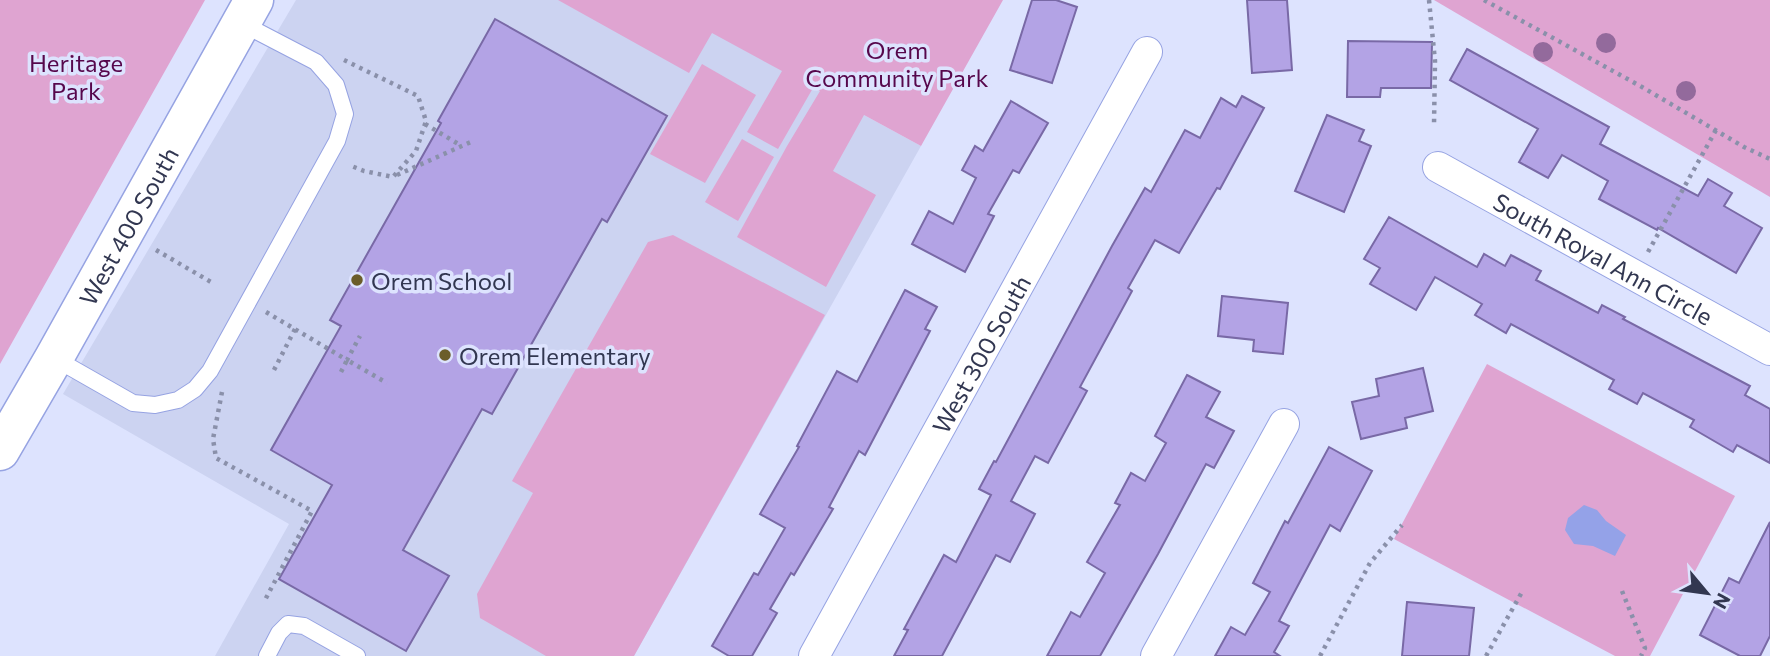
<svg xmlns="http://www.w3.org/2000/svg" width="1770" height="656" viewBox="0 0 1770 656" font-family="Commissioner,sans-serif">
<rect width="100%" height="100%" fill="#dde3fe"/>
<!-- built -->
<polygon fill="#ccd3f1" points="296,0 653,0 921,146 634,656 215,656 289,524 63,394"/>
<!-- green -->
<g fill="#dfa4d1">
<polygon points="0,0 205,0 0,364"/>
<polygon points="558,0 1003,0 921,146 864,115 833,171 876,195 826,287 737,237 787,146 820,91 813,88 778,149 747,132 782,71 712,33 689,73"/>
<polygon points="1434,0 1770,0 1770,197"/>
<polygon points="702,64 756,95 705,183 650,154"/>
<polygon points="742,139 774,157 738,221 705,202"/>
<polygon points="673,235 825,315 634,656 546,656 480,618 477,594 533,493 512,481 648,242"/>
<polygon points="1487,364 1735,496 1650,656 1615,656 1394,539"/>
</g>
<!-- water -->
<polygon fill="#94a2e8" points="1584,505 1597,510 1606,521 1626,535 1615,556 1593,546 1574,544 1565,530 1568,518"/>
<!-- building -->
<g fill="#b3a3e5" stroke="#7969a6" stroke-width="2">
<polygon points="1032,0 1056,0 1077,7 1052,83 1010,70"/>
<polygon points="1247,0 1287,0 1292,70 1252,73"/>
<polygon points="495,19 667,116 607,222 602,219 492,414 482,409 403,550 449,576 406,651 279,579 332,485 271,450 341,326 330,320 441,123 438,121"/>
<polygon points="1348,41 1432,42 1431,88 1381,88 1380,97 1347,97"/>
<polygon points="1467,49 1609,127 1600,144 1698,196 1708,179 1732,193 1724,206 1762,228 1736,273 1658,228 1657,230 1599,199 1608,181 1562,155 1548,178 1519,162 1538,129 1450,80"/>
<polygon points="1242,96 1264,108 1220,189 1217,188 1179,253 1155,240 1128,288 1132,291 1080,387 1087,391 1048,463 1035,456 1011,501 1035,514 1010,562 996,555 942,656 894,656 908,630 904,629 944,555 956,562 991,495 979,489 994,461 996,462 1112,246 1145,188 1151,192 1185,130 1200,138 1221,98 1236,107"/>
<polygon points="1011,101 1048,123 1019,173 1013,170 988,214 994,216 965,272 912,244 929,211 953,224 976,178 962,170 975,146 983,151"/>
<polygon points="1327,115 1364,130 1359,141 1371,146 1344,212 1295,191"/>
<polygon points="1389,217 1477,267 1484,254 1505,266 1511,255 1541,271 1536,280 1598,313 1602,305 1625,317 1623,319 1750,386 1745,395 1770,409 1770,463 1737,445 1733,452 1690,427 1694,420 1643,393 1637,404 1609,389 1614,380 1511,324 1506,333 1475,315 1482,304 1435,277 1416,310 1370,284 1380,268 1364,259"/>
<polygon points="905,290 937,307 925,329 930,331 865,455 859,451 829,507 833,509 794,575 791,573 770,609 777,613 752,656 729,656 712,646 754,573 758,575 785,528 760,514 799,447 797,446 837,371 857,382"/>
<polygon points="1222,296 1288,303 1283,354 1253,351 1254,340 1218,336"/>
<polygon points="1423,368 1433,411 1405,418 1407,428 1361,439 1352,402 1379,396 1376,379"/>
<polygon points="1187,375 1220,392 1206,417 1234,431 1214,468 1206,464 1158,554 1100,656 1047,656 1071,612 1080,617 1105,573 1087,562 1120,505 1115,503 1131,473 1145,481 1166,443 1155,436"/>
<polygon points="1329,447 1372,471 1340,531 1330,525 1279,621 1289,626 1274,652 1280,656 1215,656 1231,627 1245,635 1270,592 1253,583 1285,521 1288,523"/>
<polygon points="1770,522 1770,636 1760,656 1740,656 1700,635 1729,578 1739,583"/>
<polygon points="1407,602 1474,608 1469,656 1402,656"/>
</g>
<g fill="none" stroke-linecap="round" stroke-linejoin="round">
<defs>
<g id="service">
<polyline points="54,358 133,403 155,405 178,400 195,389 210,371 337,141 345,114 336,85 316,62 241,23"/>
<polyline points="267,656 279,633 288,624 304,626 357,656"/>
</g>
<g id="minor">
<path id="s1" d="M 1438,167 L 1770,350"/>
<path id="s2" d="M 814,656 L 1147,52"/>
<polyline points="1156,656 1284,424"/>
</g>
<g id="tertiary">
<path id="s3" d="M 0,451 L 54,358 L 254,0"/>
</g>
</defs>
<!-- service casing -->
<use href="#service" stroke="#96a3e2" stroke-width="18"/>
<!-- minor casing -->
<use href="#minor" stroke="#96a3e2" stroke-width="32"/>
<!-- tertiary casing -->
<use href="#tertiary" stroke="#96a3e2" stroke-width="41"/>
<!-- path -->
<g stroke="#8a90aa" stroke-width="4.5" stroke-dasharray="3.5 5" stroke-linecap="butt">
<polyline points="1429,0 1435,61 1434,125"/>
<polyline points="1484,0 1642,87 1744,147 1770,159"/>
<polyline points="344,60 418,96 426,121 416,151 393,177 364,171 349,165"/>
<polyline points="425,124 460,145"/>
<polyline points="397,175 473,141"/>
<polyline points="156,250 211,282"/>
<polyline points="1648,252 1716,130"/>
<polyline points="266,312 347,360 360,336"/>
<polyline points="274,370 295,329"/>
<polyline points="341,372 347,360 387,383"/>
<polyline points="222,392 213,439 216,458 312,511 265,600"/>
<polyline points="1622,591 1645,648 1641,656"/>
<polyline points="1320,656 1370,563 1402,525"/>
<polyline points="1486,656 1522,592"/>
</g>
<!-- service -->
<use href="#service" stroke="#fff" stroke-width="16"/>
<!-- minor -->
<use href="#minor" stroke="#fff" stroke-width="30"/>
<!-- tertiary -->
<use href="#tertiary" stroke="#fff" stroke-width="38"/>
</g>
<!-- trees -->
<g fill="#936a9c">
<circle cx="1606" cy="43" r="10"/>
<circle cx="1543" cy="52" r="10"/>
<circle cx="1686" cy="91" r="10"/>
</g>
<!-- markers -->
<g fill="#6b5d2a" stroke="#dde3fe" stroke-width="2.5">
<circle cx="357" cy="280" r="7"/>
<circle cx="445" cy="355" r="7"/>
</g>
<g text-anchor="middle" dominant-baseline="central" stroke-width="7" stroke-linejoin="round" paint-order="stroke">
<!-- park labels -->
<g font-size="24" fill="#56074c" stroke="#dde3fe">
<text x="897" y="49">Orem<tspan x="897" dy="28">Community Park</tspan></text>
<text x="76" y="62">Heritage<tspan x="76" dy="28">Park</tspan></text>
</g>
<!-- street labels -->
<g font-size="24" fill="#323751" stroke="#dde3fe">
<text stroke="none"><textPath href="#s3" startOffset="259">West 400 South</textPath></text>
<text stroke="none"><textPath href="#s1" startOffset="189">South Royal Ann Circle</textPath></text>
<text stroke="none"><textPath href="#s2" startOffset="345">West 300 South</textPath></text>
</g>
<!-- poi labels -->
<g font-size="24" fill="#323751" stroke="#dde3fe" text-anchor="start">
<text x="371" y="280">Orem School</text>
<text x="459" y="355">Orem Elementary</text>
</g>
</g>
<!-- north arrow -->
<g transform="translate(1707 593) rotate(119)" stroke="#dde3fe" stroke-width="5" paint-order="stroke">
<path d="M0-5L12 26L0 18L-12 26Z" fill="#323751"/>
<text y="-10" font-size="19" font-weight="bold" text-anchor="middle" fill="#323751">N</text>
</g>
</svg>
